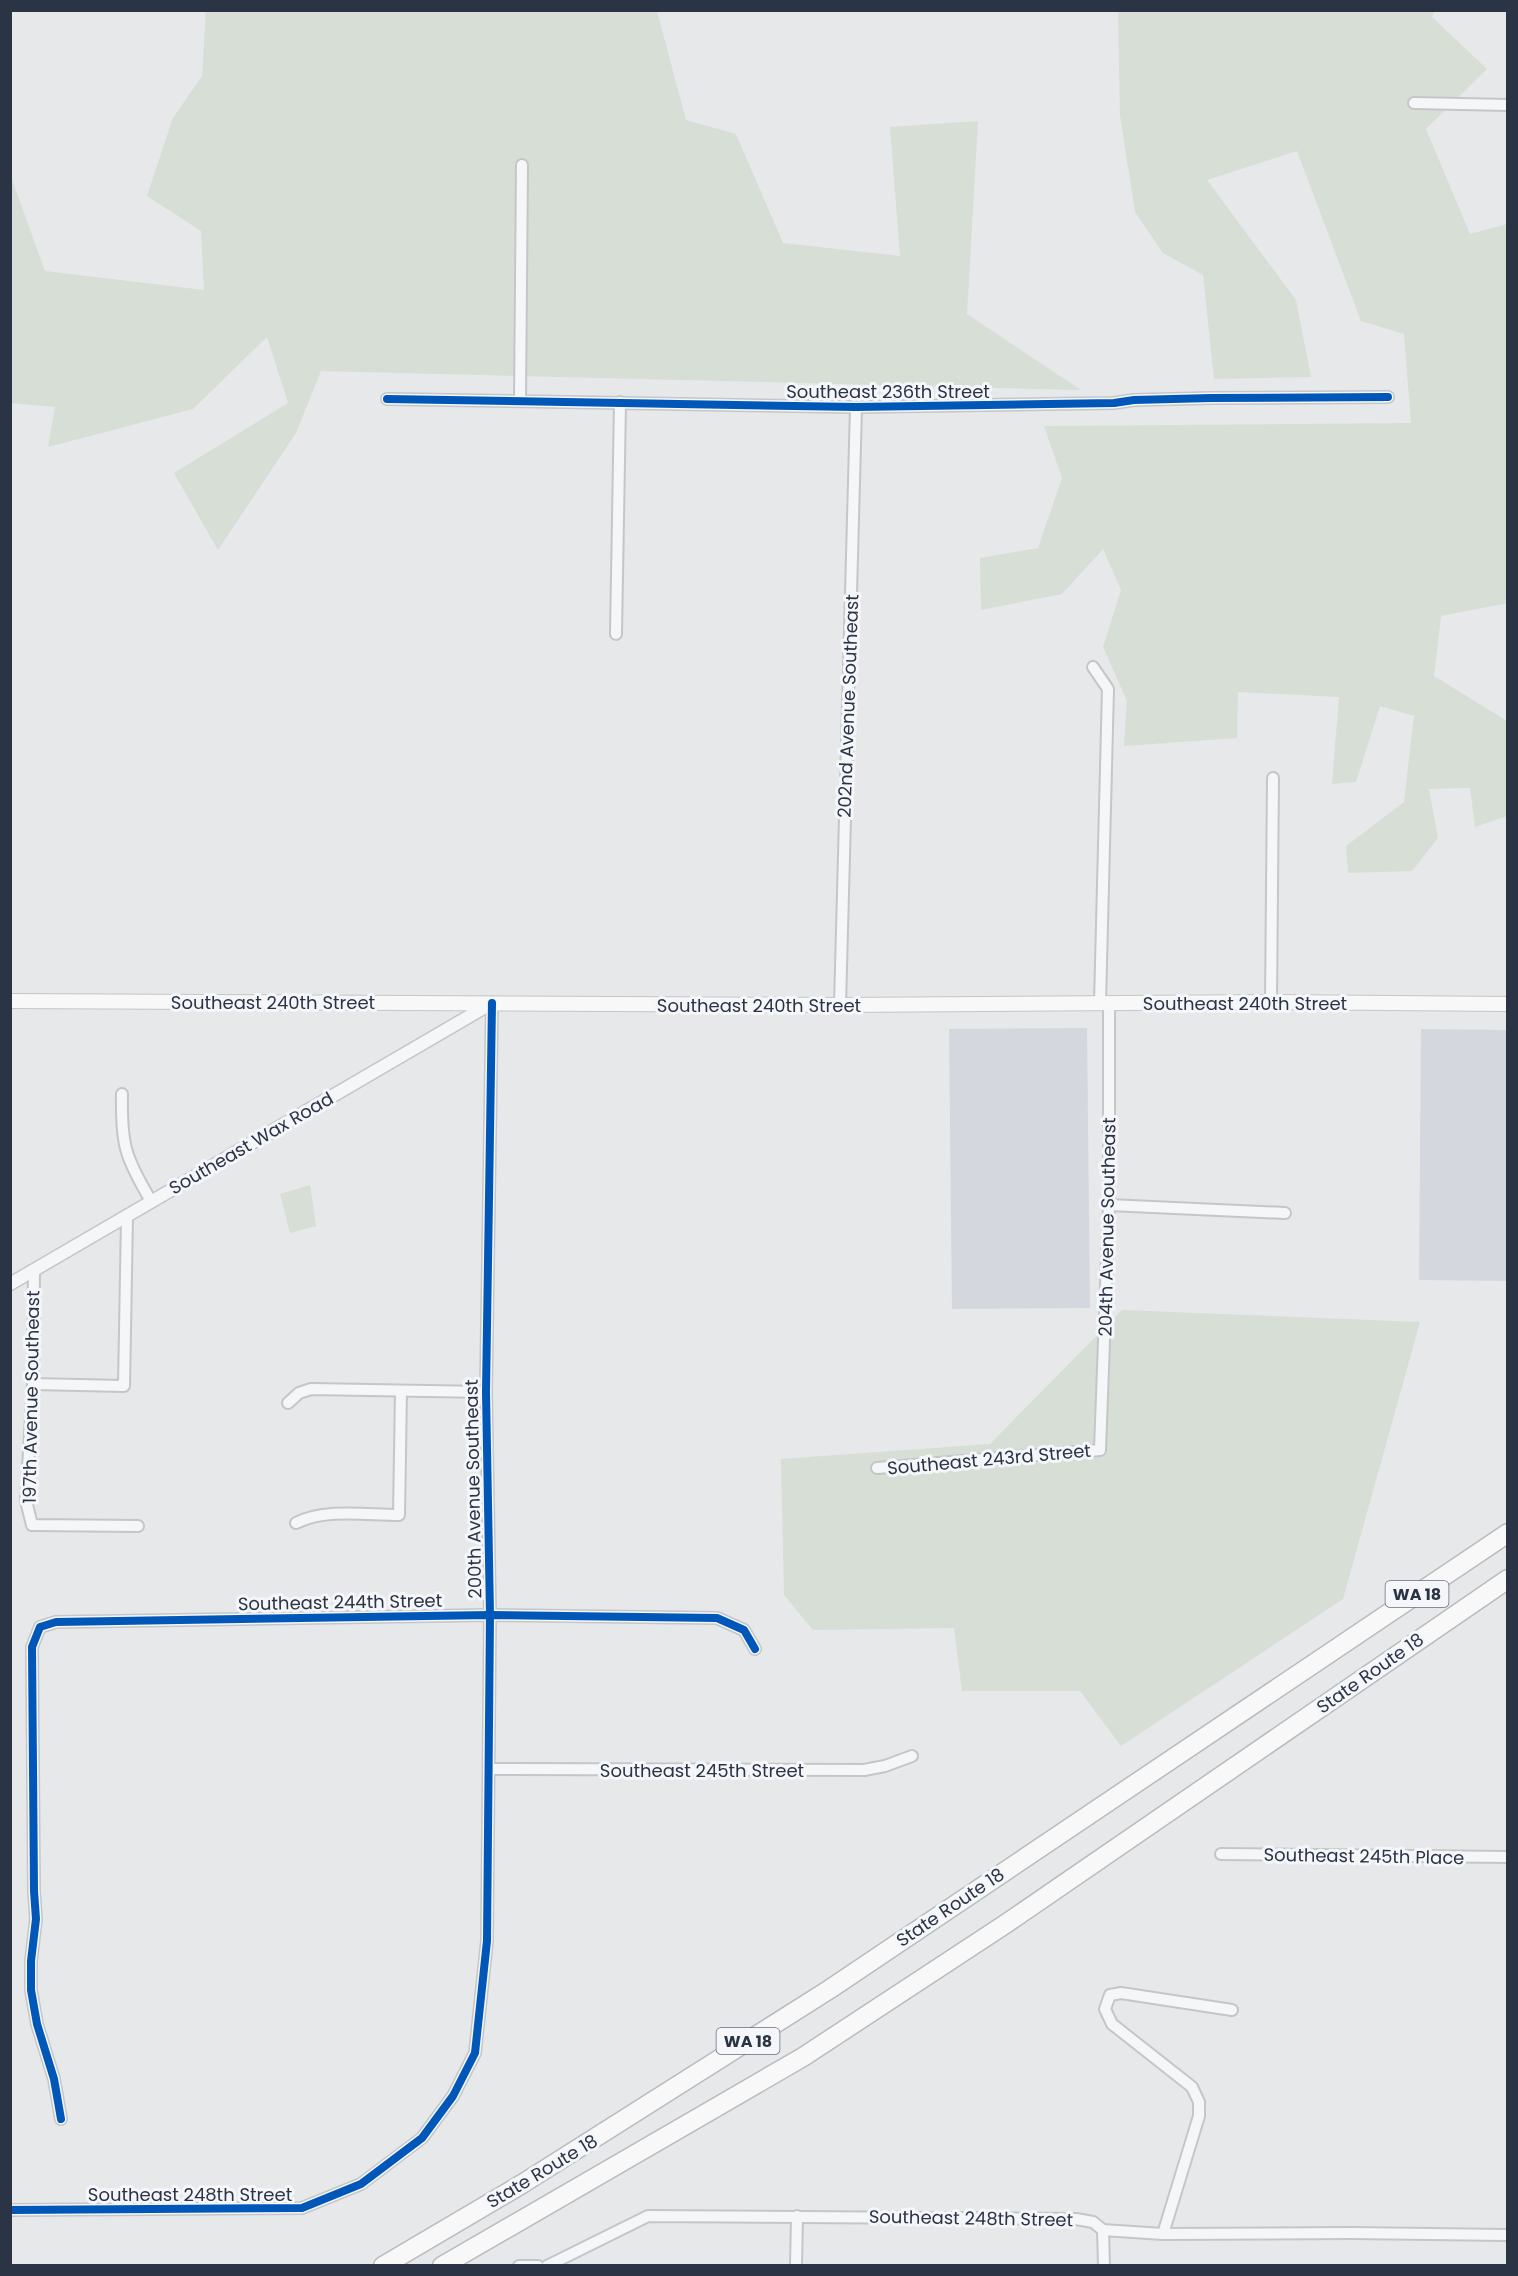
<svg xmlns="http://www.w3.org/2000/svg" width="1518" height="2276" viewBox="0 0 1518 2276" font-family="Poppins,sans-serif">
<rect width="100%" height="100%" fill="#e6e8ea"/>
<!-- built -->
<g fill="#d4d7dd">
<polygon points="1087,1028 1090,1308 952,1309 949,1029"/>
<polygon points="1421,1029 1507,1030 1507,1281 1419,1280"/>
</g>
<!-- green -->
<g fill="#d6ded6">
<polygon points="206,10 657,11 686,120 736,134 783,243 900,256 890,127 978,121 967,314 1081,390 321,371 296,433 218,550 174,473 288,403 267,337 193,409 48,447 55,407 11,403 11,177 45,271 204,290 201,231 147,196 173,118 202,76"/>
<polygon points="1118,11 1434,11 1432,17 1487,69 1426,129 1470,234 1507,224 1508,603 1441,616 1434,676 1507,721 1507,816 1475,827 1470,788 1429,789 1438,838 1412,871 1348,873 1346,846 1404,802 1414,716 1380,706 1356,782 1332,784 1339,697 1238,692 1237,738 1124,746 1127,701 1103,647 1121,590 1103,549 1062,594 981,610 980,558 1038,548 1062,478 1044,426 1411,423 1404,334 1361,321 1297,151 1207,180 1296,300 1311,377 1214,379 1203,275 1163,253 1135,212 1120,115"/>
<polygon points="310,1185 316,1226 290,1233 280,1194"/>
<polygon points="1122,1310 1420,1322 1343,1599 1121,1746 1080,1691 962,1691 954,1628 813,1630 784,1595 781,1459 990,1444"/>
</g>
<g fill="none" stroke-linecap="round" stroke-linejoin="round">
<defs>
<g id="minor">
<polyline points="1414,103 1508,105"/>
<polyline points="387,399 856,407 1114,403 1134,400 1211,398 1388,397"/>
<polyline points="520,401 522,165"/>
<polyline points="616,634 620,402"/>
<polyline points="1093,667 1108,689 1100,1003"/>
<polyline points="1271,1002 1273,778"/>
<polyline points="840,1005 856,407"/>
<path d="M 122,1094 C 121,1145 125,1157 151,1201"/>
<polyline points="1109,1205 1285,1213"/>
<polyline points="34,1270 33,1384 26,1501 32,1525 138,1526"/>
<polyline points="33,1384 124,1386 127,1217"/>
<polyline points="288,1403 299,1393 311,1389 486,1392"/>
<polyline points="877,1468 1100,1450 1109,1205 1109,1003"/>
<path d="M 296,1523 C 326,1508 366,1515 399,1515 L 401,1391"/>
<polyline points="489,1769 864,1770 885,1766 912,1756"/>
<polyline points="1221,1854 1508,1857"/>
<polyline points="61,2119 54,2079 37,2024 31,1990 31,1961 36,1919 34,1891 32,1647 40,1627 56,1622 490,1615 717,1618 744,1630 755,1649"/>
<polyline points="10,2210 302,2208 361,2184 422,2138 453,2096 475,2053 487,1941 490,1615 486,1392 492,1003"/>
<polyline points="1103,2230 1104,2266"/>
<polyline points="1163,2234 1199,2116 1199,2102 1192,2087 1112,2024 1105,2009 1110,1995 1121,1993 1232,2010"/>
<polyline points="519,2266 538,2266"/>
<polyline points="547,2266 648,2216 1076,2219 1093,2222 1103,2230 1163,2234 1352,2233 1508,2235"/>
<polyline points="796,2266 797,2216"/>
</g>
<polyline id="tertiary" points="10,1284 492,1003"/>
<polyline id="secondary" points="10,1001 840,1005 1271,1002 1508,1004"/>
<g id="motorway">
<polyline points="383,2266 522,2184 830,1989 1508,1533"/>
<polyline points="442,2266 803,2057 1007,1923 1508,1579"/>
</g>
</defs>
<!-- minor casing -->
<use href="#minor" stroke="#c4c6c8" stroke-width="14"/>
<!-- tertiary casing -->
<use href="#tertiary" stroke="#c4c6c8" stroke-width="15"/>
<!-- secondary casing -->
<use href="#secondary" stroke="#c4c6c8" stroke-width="16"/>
<!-- motorway casing -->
<use href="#motorway" stroke="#b8bbbf" stroke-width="21"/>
<!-- minor -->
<use href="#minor" stroke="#f5f6f7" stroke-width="10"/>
<!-- tertiary -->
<use href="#tertiary" stroke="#f5f6f7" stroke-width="12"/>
<!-- secondary -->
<use href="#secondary" stroke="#f8f8f8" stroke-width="14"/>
<!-- motorway -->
<use href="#motorway" stroke="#f8f8f8" stroke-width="18"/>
<defs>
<g id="cycleway">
<polyline points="387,399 856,407 1114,403 1134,400 1211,398 1388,397"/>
<polyline points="61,2119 54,2079 37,2024 31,1990 31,1961 36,1919 34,1891 32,1647 40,1627 56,1622 490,1615 717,1618 744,1630 755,1649"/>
<polyline points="10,2210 302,2208 361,2184 422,2138 453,2096 475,2053 487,1941 490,1615 486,1392 492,1003"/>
</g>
</defs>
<!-- cycleway casing -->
<use href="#cycleway" stroke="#f4f6f9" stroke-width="11"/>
<!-- cycleway -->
<use href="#cycleway" stroke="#0057b8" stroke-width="8"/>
</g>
<g text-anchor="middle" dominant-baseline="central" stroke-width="6" stroke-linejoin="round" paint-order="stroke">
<!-- shield labels -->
<g fill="#f4f6f9" stroke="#676e7b" stroke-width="1.5">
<rect x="1385.5" y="1581" width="63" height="26" rx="4.5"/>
<rect x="716.5" y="2028" width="63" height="26" rx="4.5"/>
</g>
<g font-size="16" font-weight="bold" fill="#2b3445">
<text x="1417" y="1594">WA 18</text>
<text x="748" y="2041">WA 18</text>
</g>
<!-- street labels -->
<g font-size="18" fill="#2b3445" stroke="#f4f6f9">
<text x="888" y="391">Southeast 236th Street</text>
<text transform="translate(848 706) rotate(-88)">202nd Avenue Southeast</text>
<text x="273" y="1002">Southeast 240th Street</text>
<text x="1245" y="1003">Southeast 240th Street</text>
<text x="759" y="1005">Southeast 240th Street</text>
<text transform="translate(251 1143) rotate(-30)">Southeast Wax Road</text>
<text transform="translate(1107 1227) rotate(-89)">204th Avenue Southeast</text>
<text transform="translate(31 1397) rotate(-89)">197th Avenue Southeast</text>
<text transform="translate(989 1459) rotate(-5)">Southeast 243rd Street</text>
<text transform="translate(473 1489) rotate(-91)">200th Avenue Southeast</text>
<text transform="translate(340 1602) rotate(-1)">Southeast 244th Street</text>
<text transform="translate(1370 1673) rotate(-35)">State Route 18</text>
<text x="702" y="1770">Southeast 245th Street</text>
<text transform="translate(1364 1856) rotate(1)">Southeast 245th Place</text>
<text transform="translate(950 1907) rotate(-34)">State Route 18</text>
<text transform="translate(542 2171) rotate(-31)">State Route 18</text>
<text x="190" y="2194">Southeast 248th Street</text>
<text transform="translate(971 2218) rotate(1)">Southeast 248th Street</text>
</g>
</g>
<!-- border -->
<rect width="1518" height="2276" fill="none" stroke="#2b3445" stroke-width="24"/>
</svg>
